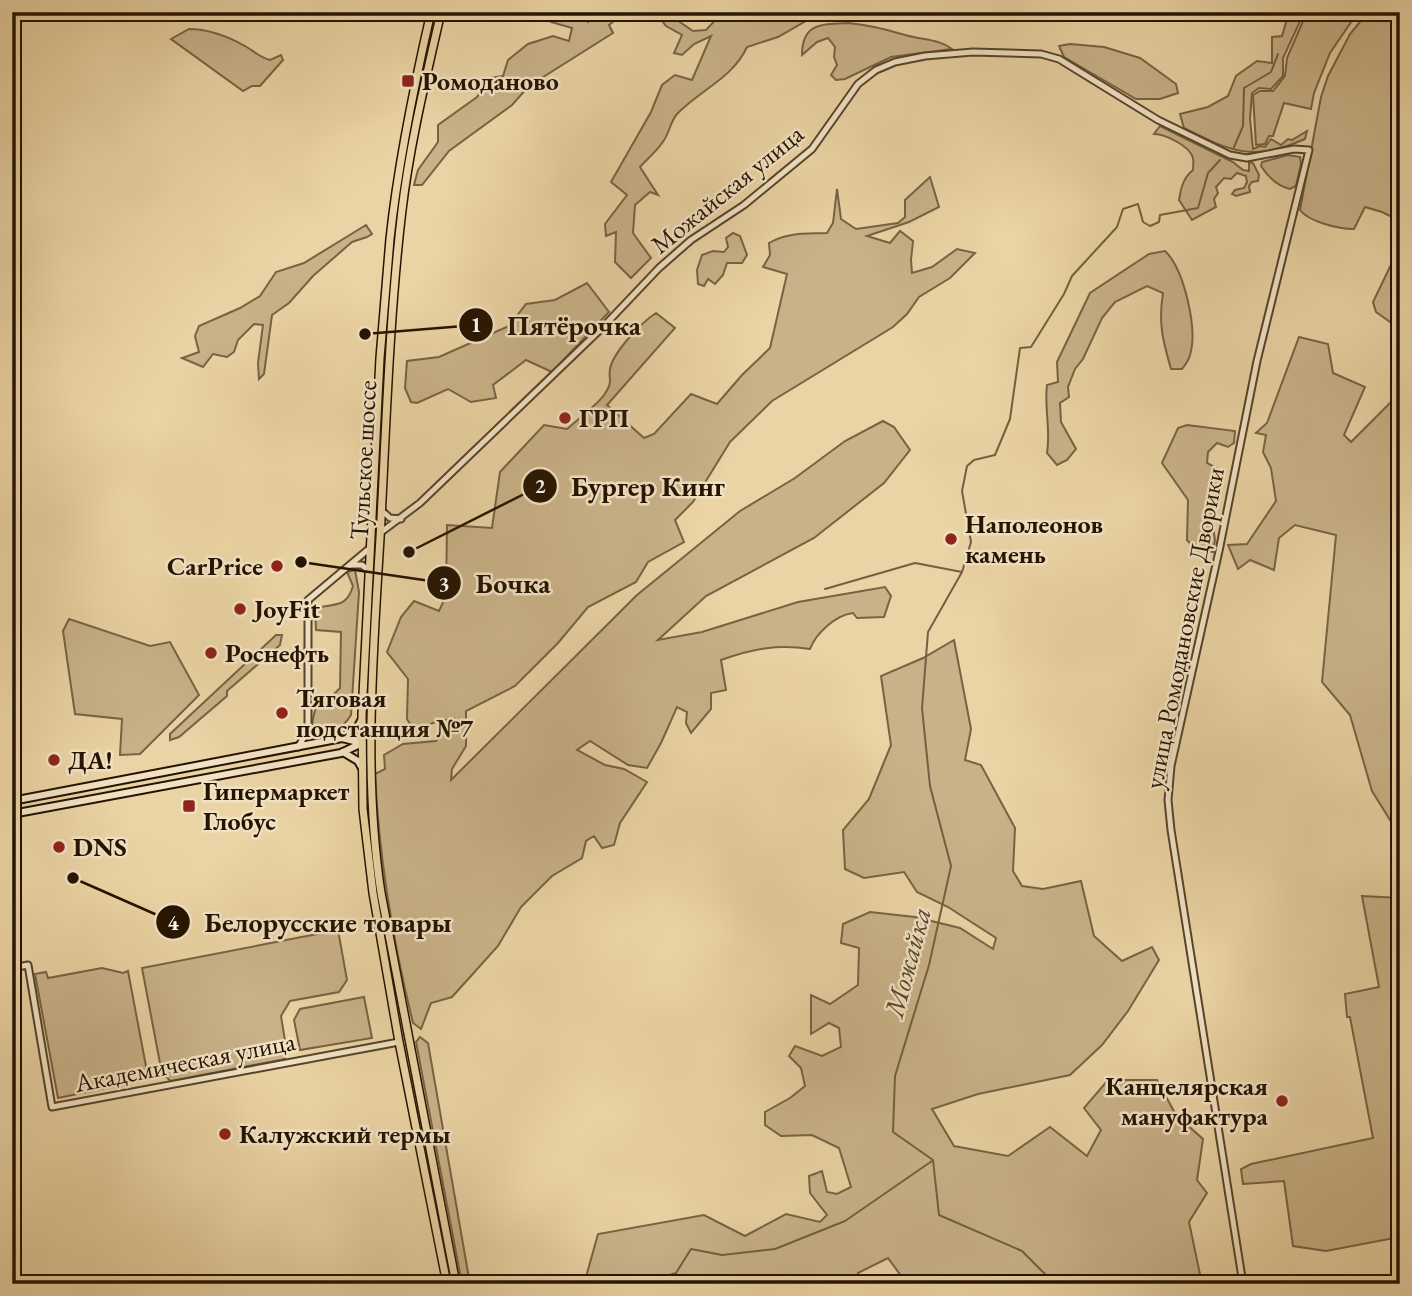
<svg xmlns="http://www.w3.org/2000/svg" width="1412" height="1296" viewBox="0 0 1412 1296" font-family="'EB Garamond',serif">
<rect width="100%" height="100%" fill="#ead3a4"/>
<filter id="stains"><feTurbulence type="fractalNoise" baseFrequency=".00286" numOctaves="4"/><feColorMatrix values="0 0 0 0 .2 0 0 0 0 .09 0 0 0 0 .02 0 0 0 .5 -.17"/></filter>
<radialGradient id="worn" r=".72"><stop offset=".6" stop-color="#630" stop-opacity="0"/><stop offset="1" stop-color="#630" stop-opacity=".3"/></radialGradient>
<!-- green -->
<g fill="#c9b288" stroke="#776244" stroke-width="2">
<polygon points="558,12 575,12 588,22 598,12 625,12 609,25 613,33 529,86 512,105 449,151 422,185 414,185 418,170 438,142 438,125 477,97 490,78 503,76 508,60 528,44 553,36 569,41 572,28 551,22"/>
<path d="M 655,12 L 673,12 L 674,18 L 693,31 L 706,30 L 719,16 L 727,12 L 852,12 L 843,17 L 831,16 L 806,21 L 778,37 L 747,47 C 733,78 700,90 677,114 C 670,122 669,135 662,143 C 656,152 647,159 640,167 L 658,195 L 650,192 L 635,205 L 633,233 L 651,258 L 631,278 L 615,262 L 616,232 L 606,236 L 605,224 L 627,195 L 611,182 L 651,112 L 662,85 L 675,75 L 692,80 L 711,36 L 694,44 L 682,55 L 674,53 L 682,35 L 666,26 Z"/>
<path d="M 1289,12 L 1304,13 L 1283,58 L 1283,76 L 1271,89 L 1259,88 L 1252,93 L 1250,119 L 1253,149 L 1260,146 L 1265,147 L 1271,139 L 1281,145 L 1288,139 L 1292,140 L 1307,131 L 1305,139 C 1252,162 1232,152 1184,128 L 1180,114 L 1208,107 L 1228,96 L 1236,76 L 1257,61 L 1272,63 L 1272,37 L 1282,36 Z"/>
<polygon points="1307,12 1358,12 1330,53 1314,93 1311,109 1284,103 1273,136 1269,136 1265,144 1256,145 1253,95 1260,91 1273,91 1285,76 1287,58"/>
<path d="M 1368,12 L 1397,12 L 1393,25 L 1394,32 L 1400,37 L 1400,221 L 1382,212 L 1365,207 L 1354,229 C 1339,229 1309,222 1300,210 L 1321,97 L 1328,76 L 1350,34 Z"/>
<path d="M 848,23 C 871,25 887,30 909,36 C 924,40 939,39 952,49 L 891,57 L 845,79 L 836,80 L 831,75 L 837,65 L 834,57 L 835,47 L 828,38 L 817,42 L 802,55 C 802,23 822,24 848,23 Z"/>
<path d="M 189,29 C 209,29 227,36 245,46 C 254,51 259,57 270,60 L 281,55 L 283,60 L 260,86 L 252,86 L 243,91 L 171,39 Z"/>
<polygon points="1070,44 1104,47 1140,58 1176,84 1178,93 1160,99 1136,99 1064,57 1059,46"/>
<path d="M 1160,126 L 1233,162 L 1243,170 L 1249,171 L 1249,162 L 1253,163 L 1259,175 L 1258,181 L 1252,182 L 1249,186 L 1250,192 L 1236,196 L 1232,194 L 1235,190 L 1244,188 L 1247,182 L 1246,176 L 1237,173 L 1231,179 L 1224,178 L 1216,187 L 1218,193 L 1214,199 L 1216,207 L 1192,220 L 1179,200 C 1181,188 1183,178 1193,170 C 1193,166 1194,162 1193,158 C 1190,146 1165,134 1154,134 Z"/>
<path d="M 1288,155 L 1300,157 L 1301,164 L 1296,186 L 1290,189 C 1278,186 1268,177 1261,166 L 1262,162 Z"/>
<path d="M 930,177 L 939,207 L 909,222 L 867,236 L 890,243 L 900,231 L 913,241 L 911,260 L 912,273 L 932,267 L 957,249 L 975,253 L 950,278 L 919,297 L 907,314 L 893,327 L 772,401 L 730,442 L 693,502 L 675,520 L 684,542 L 648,562 L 636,582 L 588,607 L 558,643 L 515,686 L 466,711 L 466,746 L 452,769 L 451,780 L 637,595 L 740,511 L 795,478 L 845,441 L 883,421 L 894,427 L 910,450 L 884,483 L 814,538 L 706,596 L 658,640 L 702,632 L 798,602 L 885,587 L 891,596 L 884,617 L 857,618 L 853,613 C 836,615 816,633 810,649 C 776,644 753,649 721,660 L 726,690 L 711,693 L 711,709 L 691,733 L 686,723 L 687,712 L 677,707 L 661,743 L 647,768 L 628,765 L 590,741 L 577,750 L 605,765 L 624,769 L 647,782 L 620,823 L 614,845 L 602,848 L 594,836 L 586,841 L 582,858 L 552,876 L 521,907 L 498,946 L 452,997 L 431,1003 L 421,1029 L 413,1023 C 393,942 379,857 375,774 L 385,769 L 384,755 L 403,744 L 436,741 L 453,719 L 437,721 L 415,732 L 407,719 L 408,679 L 387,652 L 401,617 L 414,601 L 439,611 L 446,596 L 447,525 L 492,528 L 500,472 L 544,425 L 567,429 C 577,420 598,404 604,395 C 614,380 608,381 610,369 C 613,352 642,322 656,313 L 675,328 L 607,405 L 644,438 L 654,434 L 691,394 L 717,404 L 742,375 L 770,348 L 787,274 L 763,267 L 770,255 L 769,243 C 788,232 806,234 827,233 L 833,223 L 837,189 L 841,219 L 856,229 L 898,223 L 905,217 L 905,200 Z"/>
<polygon points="366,225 372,234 367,237 352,242 313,276 289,303 272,315 264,374 259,379 258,363 263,325 254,324 238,340 234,352 227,357 213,354 203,367 182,358 199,352 195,336 199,326 240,308 260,296 276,272 304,263"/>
<polygon points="733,233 740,236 747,255 742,263 727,263 723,275 715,284 708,279 704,286 698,284 697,270 702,255 713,251 724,252 728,247 726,238"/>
<polygon points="1400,246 1400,329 1376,312 1373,302"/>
<path d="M 1165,251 C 1184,269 1198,329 1190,355 C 1189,360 1185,365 1182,369 L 1171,369 C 1163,341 1158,323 1163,293 L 1147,286 L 1115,302 L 1102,318 L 1083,359 L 1075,369 L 1068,387 L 1069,397 L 1060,403 L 1061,422 L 1076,449 L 1067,460 L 1057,465 L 1047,453 C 1051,429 1044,408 1047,385 L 1058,382 L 1057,362 L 1090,293 L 1149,254 Z"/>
<polygon points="587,283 609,312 552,372 526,360 493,385 496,398 471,402 448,389 417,403 411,402 405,388 407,361 439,357 509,326 526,304 555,300"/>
<polygon points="1299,337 1328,344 1333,373 1365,387 1344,435 1351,442 1391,402 1400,407 1400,836 1372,791 1350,715 1322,682 1336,535 1295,525 1279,538 1274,570 1250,560 1238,569 1228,545 1247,544 1276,501 1271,468 1263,452 1266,435 1256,433 1267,423"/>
<polygon points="1187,425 1235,431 1234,443 1228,447 1217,443 1208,452 1207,463 1220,470 1220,489 1210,505 1215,540 1213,552 1198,551 1187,540 1188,500 1162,463 1178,428"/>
<path d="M 355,570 L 359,592 L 351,715 C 341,732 330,731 312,730 C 311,717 318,708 317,695 L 333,695 L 340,688 L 341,632 L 316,630 L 315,609 C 333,602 346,610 353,586 L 347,572 Z"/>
<polygon points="69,619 150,646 170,642 199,695 140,754 120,755 122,719 75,714 63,631"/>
<polygon points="276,635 282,635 280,645 227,691 227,696 179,737 170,740 170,734"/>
<polygon points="954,640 971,729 965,760 981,765 1015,828 1013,871 1022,886 1043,889 1081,881 1094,936 1122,961 1152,947 1159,960 1128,1011 1102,1045 1070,1075 978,1094 932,1109 954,1146 1008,1156 1050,1127 1087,1156 1101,1130 1084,1108 1108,1080 1157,1080 1176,1115 1203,1139 1197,1180 1207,1193 1189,1222 1202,1284 907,1284 888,1258 858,1273 855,1284 584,1284 598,1234 704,1215 745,1236 786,1214 820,1222 827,1215 810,1193 809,1176 822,1171 827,1192 837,1194 851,1187 839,1148 812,1135 781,1136 765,1125 765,1112 790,1098 805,1086 801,1068 789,1056 795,1046 822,1056 841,1047 839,1028 829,1023 811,1034 811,995 830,1004 858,985 859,948 841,943 843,924 870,912 915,917 960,928 993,949 996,938 948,907 917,892 904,872 864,878 845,869 843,830 869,799 891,745 881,676 923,658"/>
<polygon points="1362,896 1400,898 1400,1237 1326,1251 1293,1246 1284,1181 1243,1184 1241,1169 1251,1164 1373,1138 1350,1017 1347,1017 1345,994 1379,987"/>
<polygon points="338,930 347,980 339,992 290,1001 281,1016 287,1053 285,1059 171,1081 162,1074 142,968"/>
<polygon points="102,968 123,973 128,971 148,1077 145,1080 58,1098 35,974 46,972 48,978"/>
<polygon points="364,997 372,1038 300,1050 294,1020 300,1009"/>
<polygon points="420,1037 428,1043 470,1284 462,1284 416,1042"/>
</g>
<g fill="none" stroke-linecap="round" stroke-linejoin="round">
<!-- stream -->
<g stroke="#735f41" stroke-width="2">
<polyline points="1234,147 1243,126 1244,88 1271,72 1278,54"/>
<polyline points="962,572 928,632 922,708 930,786 951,866 929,965 895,1076 893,1132 933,1160 939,1215 1022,1251 1055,1284"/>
<polyline points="825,589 915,563 962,572 971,542 962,491 967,466 974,460 995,455 1010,419 1020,348 1031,347 1064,294 1072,276 1117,227 1123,209 1138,204 1143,222 1150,226 1159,222 1160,215 1198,208 1208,173 1220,160"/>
<polyline points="641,1284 676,1273 691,1249 722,1255 775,1249 845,1221 932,1161"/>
</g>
<defs>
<g id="tertiary">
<polyline points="381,510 390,518 401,519"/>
<polyline points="380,533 420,503 603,327 659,268 691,240 744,205 812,149 858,84 876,70 895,62 925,56 973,52 1041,54 1059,59 1158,120 1230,155 1247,158 1294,149 1309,150 1257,361 1219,551 1171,766 1168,800 1171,830 1243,1284"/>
<polyline points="350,565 362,565 369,571"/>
<polyline points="298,747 308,731 308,600 370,548"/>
<polyline points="12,968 28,965 52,1107 399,1042"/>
</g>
<g id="secondary">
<polyline points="342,738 356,730 362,719"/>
<polyline points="343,752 358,761 362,768"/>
<polyline points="12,801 342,738 362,743"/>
<polyline points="12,814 341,753 362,743"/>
</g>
<g id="primary">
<path d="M 431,12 C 414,86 398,163 390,239 L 380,358 L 362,715 L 363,809 L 373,893 L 399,1042 L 447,1284"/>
<path d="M 441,12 C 426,78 410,143 402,210 C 389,319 386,429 380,538 C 373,656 363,775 381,893 L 456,1284"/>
</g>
</defs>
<!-- tertiary casing -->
<use href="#tertiary" stroke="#564329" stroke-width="9"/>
<!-- secondary casing -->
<use href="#secondary" stroke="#251300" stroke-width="10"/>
<!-- primary casing -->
<use href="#primary" stroke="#251300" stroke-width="10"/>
<!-- tertiary -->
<use href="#tertiary" stroke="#f1e2c4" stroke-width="5"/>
<!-- secondary -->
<use href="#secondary" stroke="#f1e2c4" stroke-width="6"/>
<!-- primary -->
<use href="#primary" stroke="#ead3a4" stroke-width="7"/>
</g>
<!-- markers -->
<g fill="#8f2418" stroke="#f1e2c4" stroke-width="2.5">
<rect x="401" y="74" width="14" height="14" rx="3.5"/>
<circle cx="565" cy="418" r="7"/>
<circle cx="951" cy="539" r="7"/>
<circle cx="277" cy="566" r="7"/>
<circle cx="240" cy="609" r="7"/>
<circle cx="211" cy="653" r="7"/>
<circle cx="282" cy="713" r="7"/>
<circle cx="54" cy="760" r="7"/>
<rect x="182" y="799" width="14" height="14" rx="3.5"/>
<circle cx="59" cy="847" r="7"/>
<circle cx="1282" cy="1101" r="7"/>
<circle cx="225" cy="1134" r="7"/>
</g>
<g text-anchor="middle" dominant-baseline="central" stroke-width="5" stroke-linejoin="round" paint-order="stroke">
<!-- poi labels -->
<g font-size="26" font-weight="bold" fill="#251300" stroke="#f1e2c4" text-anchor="start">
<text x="422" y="81">Ромоданово</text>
<text x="579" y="418">ГРП</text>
<text x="965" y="524">Наполеонов<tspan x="965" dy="30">камень</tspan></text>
<text x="263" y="566" text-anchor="end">CarPrice</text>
<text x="254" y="609">JoyFit</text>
<text x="225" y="653">Роснефть</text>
<text x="296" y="698">Тяговая<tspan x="296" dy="30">подстанция №7</tspan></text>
<text x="68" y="760">ДА!</text>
<text x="203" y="791">Гипермаркет<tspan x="203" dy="30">Глобус</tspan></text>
<text x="73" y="847">DNS</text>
<text x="1268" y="1086" text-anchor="end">Канцелярская<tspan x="1268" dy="30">мануфактура</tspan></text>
<text x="239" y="1134">Калужский термы</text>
</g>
<!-- street labels -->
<g font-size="26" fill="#251300" stroke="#f1e2c4">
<text transform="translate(727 189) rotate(-39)">Можайская улица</text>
<text transform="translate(363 460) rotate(-87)">Тульское шоссе</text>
<text transform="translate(1184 628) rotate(-79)">улица Ромодановские Дворики</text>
<text transform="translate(185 1062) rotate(-11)">Академическая улица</text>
</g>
<!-- water labels -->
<g font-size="28" font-style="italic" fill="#59462b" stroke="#f1e2c4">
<text transform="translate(907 962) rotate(-75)">Можайка</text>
</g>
</g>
<!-- callouts -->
<path fill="none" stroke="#251300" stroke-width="2.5" d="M365 334L476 325M409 552L540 486M301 562L444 583M73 878L173 922"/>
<g fill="#251300" stroke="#f1e2c4" stroke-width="2.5">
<circle cx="365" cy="334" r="7"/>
<circle cx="409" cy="552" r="7"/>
<circle cx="301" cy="562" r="7"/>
<circle cx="73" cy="878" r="7"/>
<circle cx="476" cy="325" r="18"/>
<circle cx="540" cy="486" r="18"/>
<circle cx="444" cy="583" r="18"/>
<circle cx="173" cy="922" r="18"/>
</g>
<g font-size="21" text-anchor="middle" font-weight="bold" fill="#fff">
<text x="476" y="332">1</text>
<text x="540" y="493">2</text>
<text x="444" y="591">3</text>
<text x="173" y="930">4</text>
</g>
<g font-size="28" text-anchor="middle" font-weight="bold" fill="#251300" stroke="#f1e2c4" stroke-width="5" stroke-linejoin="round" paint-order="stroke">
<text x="574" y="335">Пятёрочка</text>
<text x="648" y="496">Бургер Кинг</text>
<text x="513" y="593">Бочка</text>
<text x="328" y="932">Белорусские товары</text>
</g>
<!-- margin -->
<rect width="1412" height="1296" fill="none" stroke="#ead3a4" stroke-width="42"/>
<rect x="14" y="14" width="1384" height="1268" fill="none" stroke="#251300" stroke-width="3.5"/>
<rect x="21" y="21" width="1370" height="1254" fill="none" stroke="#251300" stroke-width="2"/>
<rect width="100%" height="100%" filter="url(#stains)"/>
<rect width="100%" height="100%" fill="url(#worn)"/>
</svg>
